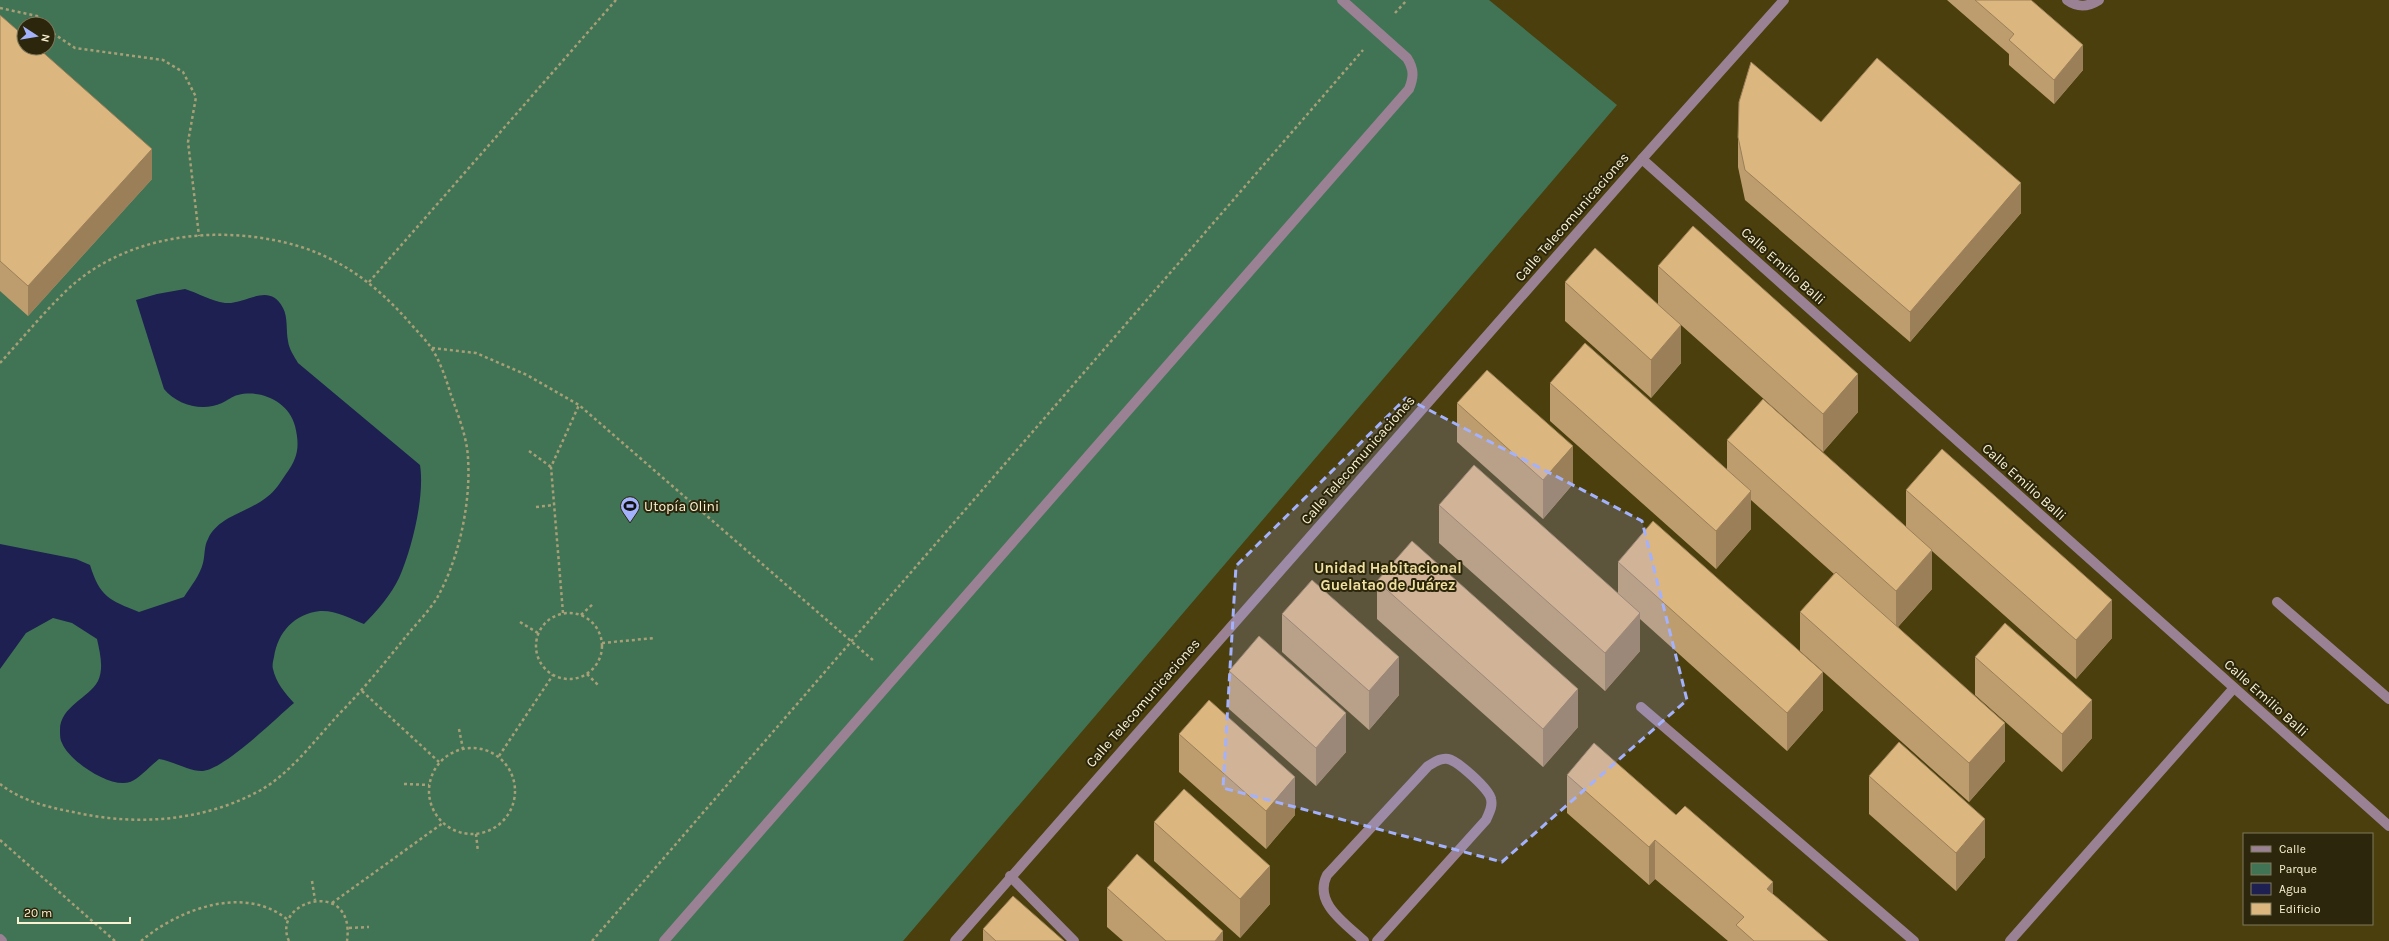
<svg xmlns="http://www.w3.org/2000/svg" width="2389" height="941" viewBox="0 0 2389 941" font-family="Karla,sans-serif">
<rect width="100%" height="100%" fill="#4a3f0d"/>
<!-- green -->
<path fill="#407455" fill-rule="evenodd" d="M 0,0 L 1489,0 L 1617,105 L 903,941 L 0,941 ZM 24,24 L 48,24 L 48,48 L 24,48 Z"/>
<!-- water -->
<path fill="#1d2050" d="M 185,289 C 198,293 211,301 225,303 C 246,305 269,281 283,308 C 288,317 286,331 288,341 C 289,349 294,356 298,363 L 420,465 C 425,496 412,549 399,578 C 391,595 377,611 364,624 C 350,618 335,610 320,611 C 294,614 278,632 274,657 C 273,661 272,666 273,669 C 276,683 285,693 294,703 C 275,719 226,768 203,771 C 191,772 173,761 159,759 C 150,766 140,778 130,782 C 111,789 69,761 62,743 C 60,740 60,735 60,731 C 59,707 89,698 98,681 C 104,668 100,653 97,639 L 72,623 L 53,618 L 26,633 L 0,669 L 0,544 L 76,559 L 90,565 C 100,597 109,600 139,612 L 184,597 C 191,586 200,575 203,563 C 205,555 204,546 208,539 C 218,516 249,512 267,497 C 275,491 280,483 286,474 C 298,458 300,446 295,426 C 289,402 261,389 238,395 C 232,396 227,401 222,403 C 202,412 177,405 164,389 L 136,300 L 157,294 Z"/>
<g fill="none" stroke-linecap="round" stroke-linejoin="round">
<!-- path -->
<g stroke="#a89f77" stroke-width="2.5" stroke-dasharray="3 3" stroke-linecap="butt">
<polyline points="0,8 37,16 43,24"/>
<polyline points="1395,13 1407,0"/>
<polyline points="48,30 75,48 163,60 183,72 196,97 188,142 199,236"/>
<polyline points="369,282 616,0"/>
<polyline points="432,348 476,353 527,375 579,405 874,661"/>
<path d="M 0,363 C 22,339 43,313 67,290 C 123,237 209,225 283,242 C 335,254 374,282 409,322 C 416,330 424,338 430,346 C 440,360 446,379 451,395 C 458,415 467,437 468,458 C 471,503 459,559 437,598 C 429,611 417,623 408,634 C 386,661 364,689 339,714 C 315,740 290,774 259,791 C 202,822 135,826 73,812 C 47,807 22,801 0,784"/>
<polyline points="529,451 551,467"/>
<polyline points="536,507 554,505"/>
<polyline points="563,613 551,467 579,405"/>
<circle cx="569" cy="646" r="33"/>
<polyline points="581,615 594,603"/>
<polyline points="520,622 538,633"/>
<polyline points="602,643 655,638"/>
<polyline points="587,674 599,686"/>
<polyline points="362,691 439,762"/>
<polyline points="459,729 463,749"/>
<circle cx="472" cy="791" r="43"/>
<polyline points="499,756 553,675"/>
<polyline points="404,784 429,785"/>
<polyline points="476,834 478,852"/>
<polyline points="0,840 115,941"/>
<polyline points="312,881 315,900"/>
<polyline points="332,903 443,823"/>
<polyline points="349,928 369,927"/>
<path d="M 141,941 C 179,909 245,884 288,920"/>
<path d="M 289,941 C 270,900 356,877 347,941"/>
<polyline points="592,941 1363,50"/>
</g>
<!-- minor -->
<g stroke="#9a8193" stroke-width="10">
<path d="M 2067,0 C 2078,8 2088,7 2099,0"/>
<polyline points="1642,159 2389,826"/>
<polyline points="2277,602 2389,699"/>
<polyline points="1641,707 1914,941"/>
<polyline points="1010,876 1074,941"/>
<polyline points="0,939 2,941"/>
<path d="M 664,941 L 1409,89 C 1414,77 1414,69 1407,58 L 1342,0"/>
<polyline points="955,941 1642,159 1784,0"/>
<path d="M 1364,941 C 1345,923 1313,903 1327,875 L 1428,766 C 1435,762 1440,758 1448,759 C 1458,761 1489,789 1491,799 C 1493,807 1489,813 1486,820 L 1377,941"/>
<polyline points="2010,941 2233,689"/>
</g>
</g>
<!-- wall -->
<g fill="#bd9d6d">
<polygon points="1947,0 2031,0 2083,70 2054,104 2009,65 2009,54"/>
<polygon points="0,15 152,179 28,316 0,291"/>
<polygon points="1821,122 2021,213 1910,342 1745,200 1738,167 1738,137"/>
<polygon points="1658,266 1858,412 1823,452 1681,325 1681,363 1651,398 1565,321 1565,282 1658,304"/>
<polygon points="1550,383 1727,469 1727,440 1906,528 1906,490 2112,638 2076,679 1932,551 1932,589 1898,627 2005,761 1969,802 1800,651 1800,612 1834,574 1751,500 1751,529 1716,569 1550,421"/>
<polygon points="1457,403 1573,484 1543,519 1457,442"/>
<polygon points="1439,505 1618,593 1618,562 1823,710 1787,751 1640,619 1640,651 1605,691 1439,543"/>
<polygon points="1377,581 1578,727 1543,767 1377,619"/>
<polygon points="1282,614 1399,695 1369,730 1282,652"/>
<polygon points="1975,657 2092,738 2062,772 1975,695"/>
<polygon points="1229,671 1346,752 1316,786 1229,709"/>
<polygon points="1179,734 1295,815 1266,849 1179,772"/>
<polygon points="1567,775 1676,815 1773,894 1828,941 1728,941 1655,879 1649,885 1567,813"/>
<polygon points="1869,776 1985,857 1956,891 1869,814"/>
<polygon points="1154,822 1270,904 1240,938 1154,861"/>
<polygon points="1107,888 1223,941 1123,941 1107,927"/>
<polygon points="983,929 1064,941 983,941"/>
</g>
<!-- shaded-wall -->
<g fill="#9a7f59">
<polygon points="2083,45 2083,70 2054,104 2054,80"/>
<polygon points="152,149 152,179 28,316 28,286"/>
<polygon points="2021,183 2021,213 1910,342 1910,312"/>
<polygon points="1681,325 1681,363 1651,398 1651,360"/>
<polygon points="1858,374 1858,412 1823,452 1823,414"/>
<polygon points="1573,446 1573,484 1543,519 1543,480"/>
<polygon points="1751,491 1751,529 1716,569 1716,531"/>
<polygon points="1932,550 1932,589 1896,629 1896,591"/>
<polygon points="2112,600 2112,638 2076,679 2076,640"/>
<polygon points="1640,613 1640,651 1605,691 1605,653"/>
<polygon points="1399,657 1399,695 1369,730 1369,691"/>
<polygon points="1823,672 1823,710 1787,751 1787,713"/>
<polygon points="1578,689 1578,727 1543,767 1543,729"/>
<polygon points="2092,700 2092,738 2062,772 2062,734"/>
<polygon points="1346,713 1346,752 1316,786 1316,748"/>
<polygon points="2005,723 2005,761 1969,802 1969,763"/>
<polygon points="1295,777 1295,815 1266,849 1266,811"/>
<polygon points="1985,819 1985,857 1956,891 1956,853"/>
<polygon points="1655,840 1655,879 1649,885 1649,847"/>
<polygon points="1270,866 1270,904 1240,938 1240,899"/>
<polygon points="1773,882 1773,920 1767,889"/>
<polygon points="1223,931 1223,941 1215,941"/>
</g>
<!-- building -->
<g fill="#dcb67f" stroke="#9a7f59">
<polygon points="1975,0 2031,0 2083,45 2054,80 2009,40 2014,34"/>
<polygon points="0,15 24,36 24,48 38,48 152,149 28,286 0,261"/>
<polygon points="1877,58 2021,183 1910,312 1745,170 1738,137 1739,102 1751,62 1821,122"/>
<polygon points="1693,226 1858,374 1823,414 1658,266"/>
<polygon points="1595,248 1681,325 1651,360 1565,282"/>
<polygon points="1585,343 1751,491 1716,531 1550,383"/>
<polygon points="1487,370 1573,446 1543,480 1457,403"/>
<polygon points="1763,399 1932,550 1896,591 1727,440"/>
<polygon points="1942,449 2112,600 2076,640 1906,490"/>
<polygon points="1474,465 1640,613 1605,653 1439,505"/>
<polygon points="1653,521 1823,672 1787,713 1618,562"/>
<polygon points="1412,541 1578,689 1543,729 1377,581"/>
<polygon points="1836,572 2005,723 1969,763 1800,612"/>
<polygon points="1312,580 1399,657 1369,691 1282,614"/>
<polygon points="2005,623 2092,700 2062,734 1975,657"/>
<polygon points="1259,636 1346,713 1316,748 1229,671"/>
<polygon points="1209,700 1295,777 1266,811 1179,734"/>
<polygon points="1899,742 1985,819 1956,853 1869,776"/>
<polygon points="1594,743 1676,815 1685,806 1773,882 1767,889 1828,941 1754,941 1736,925 1744,917 1655,840 1649,847 1567,775"/>
<polygon points="1184,789 1270,866 1240,899 1154,822"/>
<polygon points="1137,854 1223,931 1215,941 1166,941 1107,888"/>
<polygon points="1013,896 1064,941 996,941 983,929"/>
</g>
<!-- marked area -->
<path fill="#a4b1fc" fill-opacity="0.2" stroke="#a4b1fc" stroke-width="3" stroke-dasharray="8 5" stroke-linejoin="round" d="M 1406,398 L 1642,521 L 1687,700 L 1502,862 L 1223,788 L 1236,566 Z"/>
<!-- icons -->
<defs>
<symbol id="stadium-pin" viewBox="-11 -11 22 30"><path d="M0 17L-7.5 6A9.5 9.5 0 1 1 7.5 6Z" fill="#a4b1fc" stroke="#2c260c"/><path d="M0-5a6.5 5 0 1 0 0 10a6.5 5 0 1 0 0-10ZM-3.5-1.8h7v3.6h-7Z" fill="#111"/></symbol>
</defs>
<g fill-rule="evenodd">
<use href="#stadium-pin" x="619" y="495" width="22" height="30"/>
</g>
<g text-anchor="middle" dominant-baseline="central" stroke-width="4" stroke-linejoin="round" paint-order="stroke">
<!-- street labels -->
<g font-size="14" fill="#faf2d2" stroke="#2c260c">
<text transform="translate(1572 217) rotate(-49)">Calle Telecomunicaciones</text>
<text transform="translate(1783 266) rotate(42)">Calle Emilio Balli</text>
<text transform="translate(1358 460) rotate(-49)">Calle Telecomunicaciones</text>
<text transform="translate(2024 482) rotate(42)">Calle Emilio Balli</text>
<text transform="translate(2266 698) rotate(42)">Calle Emilio Balli</text>
<text transform="translate(1143 703) rotate(-49)">Calle Telecomunicaciones</text>
</g>
<!-- poi labels -->
<g font-size="14" fill="#faf2d2" stroke="#2c260c" text-anchor="start">
<text x="644" y="506">Utopía Olini</text>
</g>
<!-- neighbourhood labels -->
<g font-size="15" font-weight="bold" fill="#f1e1a1" stroke="#2c260c">
<text x="1388" y="568">Unidad Habitacional<tspan x="1388" dy="17">Guelatao de Juárez</tspan></text>
</g>
</g>
<!-- legend -->
<rect x="2243" y="833" width="130" height="92" fill="#2c260c" stroke="#7e785b"/>
<rect x="2251" y="846" width="20" height="6" fill="#9a8193" stroke="#7e785b"/>
<text x="2279" y="853" font-size="12" fill="#faf2d2">Calle</text>
<rect x="2251" y="863" width="20" height="12" fill="#407455" stroke="#7e785b"/>
<text x="2279" y="873" font-size="12" fill="#faf2d2">Parque</text>
<rect x="2251" y="883" width="20" height="12" fill="#1d2050" stroke="#7e785b"/>
<text x="2279" y="893" font-size="12" fill="#faf2d2">Agua</text>
<rect x="2251" y="903" width="20" height="12" fill="#dcb67f" stroke="#7e785b"/>
<text x="2279" y="913" font-size="12" fill="#faf2d2">Edificio</text>
<!-- north arrow -->
<g transform="translate(36 36) rotate(102)"><circle r="19" fill="#2c260c" stroke="#7e785b"/>
<path d="M0-3L7 15L0 10L-7 15Z" fill="#a4b1fc"/>
<text y="-6" font-size="11" font-weight="bold" text-anchor="middle" fill="#faf2d2">N</text>
</g>
<!-- scale -->
<path d="M18 917v6h112v-6" fill="none" stroke="#faf2d2" stroke-width="2"/>
<text x="24" y="917" font-size="12" fill="#faf2d2" stroke="#2c260c" stroke-width="3" paint-order="stroke">20 m</text>
</svg>
